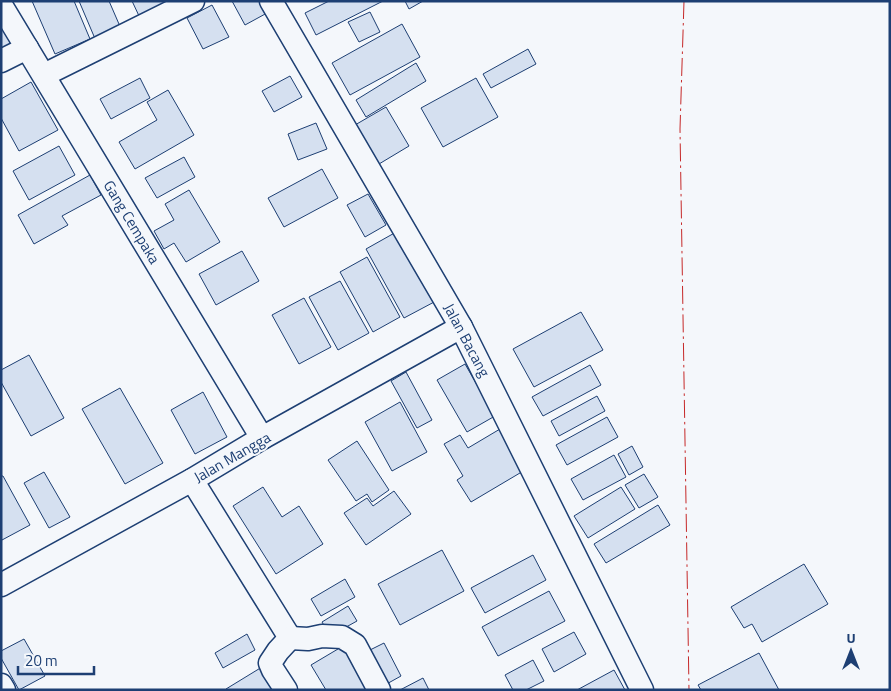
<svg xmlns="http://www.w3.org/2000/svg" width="891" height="691" viewBox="0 0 891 691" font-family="'Titillium Web',sans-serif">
<rect width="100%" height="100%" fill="#f4f7fb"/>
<!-- building -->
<g fill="#d5e0f0" stroke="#1d3f73">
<polygon points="32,1 74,1 90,39 55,54"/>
<polygon points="79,1 109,1 122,31 96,41"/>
<polygon points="132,1 174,1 140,18"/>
<polygon points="232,1 261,1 267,13 245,25"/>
<polygon points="329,1 383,1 316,35 305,13"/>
<polygon points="405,1 423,1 409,9"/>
<polygon points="212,5 229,37 203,49 187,18"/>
<polygon points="370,12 380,32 359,42 348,22"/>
<polygon points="402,24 420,57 350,95 332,63"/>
<polygon points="1,26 11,44 1,49"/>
<polygon points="528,49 536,64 491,88 483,74"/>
<polygon points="416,63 426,81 366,117 356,100"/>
<polygon points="290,76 302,97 274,112 262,91"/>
<polygon points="140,78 150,98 111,119 100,99"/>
<polygon points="476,78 498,117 443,147 421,108"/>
<polygon points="31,82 58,130 19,151 1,118 1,99"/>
<polygon points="168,90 194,135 135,169 119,142 157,120 147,102"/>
<polygon points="386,107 409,146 379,164 355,125"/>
<polygon points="316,123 327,149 298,160 288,134"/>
<polygon points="59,146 75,175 29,200 13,171"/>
<polygon points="184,157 195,177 157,198 145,178"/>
<polygon points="322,169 338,198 284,227 268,198"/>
<polygon points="90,175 101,195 62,216 68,225 34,244 18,215"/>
<polygon points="189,190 220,242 186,262 174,243 164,249 154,231 174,220 165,204"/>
<polygon points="368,194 386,225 365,237 347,205"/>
<polygon points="398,231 436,301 404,318 366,249"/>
<polygon points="242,251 259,281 216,305 199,274"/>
<polygon points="367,257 400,317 373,332 340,272"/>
<polygon points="340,281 369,333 338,350 309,297"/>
<polygon points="304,298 331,347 299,364 272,315"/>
<polygon points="581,312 603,350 534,387 513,349"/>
<polygon points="29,355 64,418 31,436 1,382 1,370"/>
<polygon points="465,364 495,416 467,432 437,380"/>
<polygon points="590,365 601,385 543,416 532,397"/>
<polygon points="406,372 432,420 417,428 391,381"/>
<polygon points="120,388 163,463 125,484 82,409"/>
<polygon points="203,392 227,437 195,454 171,410"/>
<polygon points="597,396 605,411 559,436 551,421"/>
<polygon points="400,402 427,452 392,471 365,422"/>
<polygon points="607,417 618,437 567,465 556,445"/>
<polygon points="500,429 525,470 471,502 457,480 463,476 444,444 460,435 468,448"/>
<polygon points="357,441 389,490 372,502 367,494 356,501 328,460"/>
<polygon points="632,446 643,467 629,475 618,454"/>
<polygon points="614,455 626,477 583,500 571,479"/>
<polygon points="44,472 70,517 49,528 24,483"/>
<polygon points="644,474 658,497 639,508 625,485"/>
<polygon points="1,476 3,476 30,525 2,540 1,538"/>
<polygon points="263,487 282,517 299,506 323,544 276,574 233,506"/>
<polygon points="621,487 635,509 588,538 574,516"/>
<polygon points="394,491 411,514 366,545 344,513 367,498 373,506"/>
<polygon points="658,505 670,525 606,563 594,544"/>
<polygon points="442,550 464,591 400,625 378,584"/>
<polygon points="533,555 546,580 485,613 471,588"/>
<polygon points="804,564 828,604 762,642 752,624 744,628 731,607"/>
<polygon points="345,579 355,597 321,616 311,599"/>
<polygon points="549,591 565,621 498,656 482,627"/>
<polygon points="348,606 357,621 330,636 322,622"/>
<polygon points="574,632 586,654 554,672 542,649"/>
<polygon points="247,634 255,650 223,668 215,653"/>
<polygon points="24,639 45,676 19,690 1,658 1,651"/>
<polygon points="384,643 401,676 383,686 366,652"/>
<polygon points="343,646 369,690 326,690 311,665"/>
<polygon points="759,653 779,690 701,690 698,685"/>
<polygon points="533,660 544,681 526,690 513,690 505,675"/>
<polygon points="262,667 274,688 271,690 227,690 226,689"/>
<polygon points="614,670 625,690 577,690"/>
<polygon points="423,678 429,690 400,690"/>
</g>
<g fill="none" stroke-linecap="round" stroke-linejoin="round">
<defs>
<g id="minor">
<polyline points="271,1 461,327 642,690"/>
<polyline points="1,5 262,438"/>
<polyline points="1,61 27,48"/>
<polyline points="44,75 193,1"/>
<polyline points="192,480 290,638 278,651 270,663 273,670 286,690"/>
<polyline points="1,585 192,480 262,438 461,327"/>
<polyline points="290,638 308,639 322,636 342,637 355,645 379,690"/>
<polyline points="1,685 4,690"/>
</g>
</defs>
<!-- minor casing -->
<use href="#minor" stroke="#1d3f73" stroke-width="25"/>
<!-- minor -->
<use href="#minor" stroke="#f4f7fb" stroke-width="22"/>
<!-- power -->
<polyline stroke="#c62828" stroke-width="1" stroke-dasharray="18 4 2.5 4" stroke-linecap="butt" points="684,1 680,129 689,690"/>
</g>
<g text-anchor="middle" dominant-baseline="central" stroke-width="4" stroke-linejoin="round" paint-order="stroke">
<!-- street labels -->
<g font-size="15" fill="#1d3f73" stroke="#f4f7fb">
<text transform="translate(132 222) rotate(59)">Gang Cempaka</text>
<text transform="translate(467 340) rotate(62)">Jalan Bacang</text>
<text transform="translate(232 457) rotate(-30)">Jalan Mangga</text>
</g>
</g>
<!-- border -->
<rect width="891" height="691" fill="none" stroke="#1d3f73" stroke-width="5"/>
<!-- north arrow -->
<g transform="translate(851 651)" stroke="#f4f7fb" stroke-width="4" paint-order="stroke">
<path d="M0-4L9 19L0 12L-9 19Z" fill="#1d3f73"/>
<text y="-8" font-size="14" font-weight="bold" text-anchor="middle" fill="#1d3f73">U</text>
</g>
<!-- scale -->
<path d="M18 666v8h76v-8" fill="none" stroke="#1d3f73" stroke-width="2.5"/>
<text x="25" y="666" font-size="15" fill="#1d3f73" stroke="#f4f7fb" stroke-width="4" paint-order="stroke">20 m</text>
</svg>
